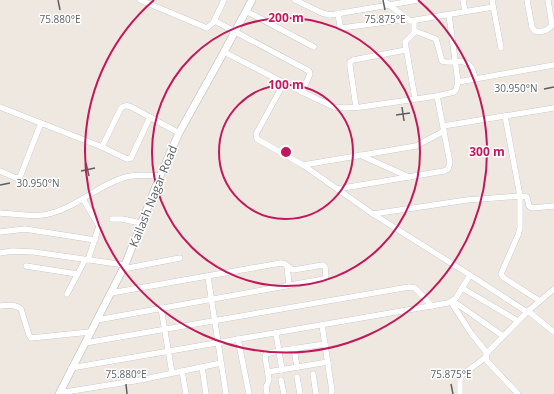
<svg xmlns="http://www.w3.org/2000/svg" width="554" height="394" viewBox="0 0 554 394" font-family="'Open Sans',sans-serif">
<rect width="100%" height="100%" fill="#eee8e0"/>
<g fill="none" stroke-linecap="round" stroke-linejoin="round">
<defs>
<g id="minor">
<polyline points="140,0 207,28 215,21 309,71 310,74 302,92"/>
<polyline points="295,0 322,13 330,15 418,0"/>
<polyline points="383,0 410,21 493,7"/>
<polyline points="463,0 465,11"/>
<polyline points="492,0 501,48"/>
<path d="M 527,0 L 532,27 L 535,31 C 541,32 549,31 552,25 L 548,0"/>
<polyline points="246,11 314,47"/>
<polyline points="338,13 340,26 342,28 407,19"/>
<polyline points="214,21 224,0"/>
<polyline points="414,21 414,33 405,42 415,98"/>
<path d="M 415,31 L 436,39 L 442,61 C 450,65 464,57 470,66 C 473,69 474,74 475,78"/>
<polyline points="224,52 302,92 334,107 345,108 361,107 437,96 454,92 456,90 458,82 449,15"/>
<polyline points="458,82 554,65"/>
<polyline points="284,83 256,134 257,139 303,165 373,214 470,275 527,312"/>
<polyline points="0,107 102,147 127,159 131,158 150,117"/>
<polyline points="356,107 350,66 350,62 353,60 406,50"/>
<polyline points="505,116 520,196 520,228 518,235 501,274 504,278 540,301"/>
<polyline points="443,126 554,108"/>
<path d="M 102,147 L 121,108 C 126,104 129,106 135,109 L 179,133"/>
<polyline points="360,155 409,177"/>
<polyline points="303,165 416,146 444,131"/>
<polyline points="0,171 16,178 20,177 41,123"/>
<polyline points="337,189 444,171 448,169 450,163 437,96"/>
<polyline points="83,199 99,226 88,260"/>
<path d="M 0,213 C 16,214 36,218 52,213 C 79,206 99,184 126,177 C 137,174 149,175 160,176"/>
<polyline points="373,214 467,200 520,196 527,197 529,206 532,208 554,206"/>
<polyline points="112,219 122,219 141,223"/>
<polyline points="0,232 25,229 95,240"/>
<polyline points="0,253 12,251 34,252 125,265"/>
<polyline points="26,266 77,274"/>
<polyline points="287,266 289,285"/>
<polyline points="123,269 180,258"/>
<polyline points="208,277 226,394"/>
<polyline points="462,288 518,321"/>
<polyline points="67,294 85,260"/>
<polyline points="453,301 503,336"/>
<polyline points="451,302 471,333 487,353"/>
<path d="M 0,306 C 7,305 15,304 21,309 L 29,335 L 31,338 L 90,332"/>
<polyline points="161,308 172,373"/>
<polyline points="528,311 554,332"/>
<polyline points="97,320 324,279 326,276 325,267 323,265 293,270 285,264 281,263 111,293"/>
<polyline points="322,325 332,391 331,394"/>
<polyline points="276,333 282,370"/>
<polyline points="238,339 249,394"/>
<polyline points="85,343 409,287 415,288 432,306"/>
<polyline points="294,348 297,367"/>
<polyline points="202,367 206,394"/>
<polyline points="71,368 448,303 456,298 470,275"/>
<polyline points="182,371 186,394"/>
<polyline points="268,372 328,362"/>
<polyline points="313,374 316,394"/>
<polyline points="297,377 300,394"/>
<polyline points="281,380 284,394"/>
<polyline points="59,393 140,380 221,363"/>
<polyline points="267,394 266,387 269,380 265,357 266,354 278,351 325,344"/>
<polyline points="460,394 460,380 462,375 486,357"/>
<polyline points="518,394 487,361 486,354 527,312 554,289"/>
</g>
<polyline id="tertiary" points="59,394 125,265 160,176 179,133 224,52 252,0"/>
</defs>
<!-- minor casing -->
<use href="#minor" stroke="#b1b5b9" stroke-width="6"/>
<!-- tertiary casing -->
<use href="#tertiary" stroke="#b1b5b9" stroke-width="8"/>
<!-- minor -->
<use href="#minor" stroke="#fff" stroke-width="5.5"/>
<!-- tertiary -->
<use href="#tertiary" stroke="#fff" stroke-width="7"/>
</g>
<!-- ticks -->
<path fill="none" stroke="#595f63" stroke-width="1.5" d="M 58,0 L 60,10M 383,0 L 385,10M 544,89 L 554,87M 402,107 L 404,121M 396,115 L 410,113M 86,163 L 89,176M 81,171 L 95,168M 0,185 L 10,183M 126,384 L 127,394M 451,384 L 453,394"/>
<!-- distance rings -->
<g fill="none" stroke="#c2185b" stroke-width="2">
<circle cx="286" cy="152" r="67"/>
<circle cx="286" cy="152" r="134"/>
<path d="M418 0A201 201 0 1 1 154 0"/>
</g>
<g text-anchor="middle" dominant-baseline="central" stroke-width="3" stroke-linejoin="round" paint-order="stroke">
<!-- street labels -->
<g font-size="12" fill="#595f63" stroke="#fff">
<text transform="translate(153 196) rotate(-68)">Kailash Nagar Road</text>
</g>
</g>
<g font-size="10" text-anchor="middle" fill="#595f63" stroke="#fff" stroke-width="3" stroke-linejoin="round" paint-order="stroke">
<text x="60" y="23">75.880°E</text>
<text x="385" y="23">75.875°E</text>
<text x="516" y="92">30.950°N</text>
<text x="38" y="187">30.950°N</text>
<text x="126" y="378">75.880°E</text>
<text x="451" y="378">75.875°E</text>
</g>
<circle cx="286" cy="152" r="6" fill="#c2185b" stroke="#fff" stroke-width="2"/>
<g font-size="12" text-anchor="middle" font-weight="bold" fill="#c2185b" stroke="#fff" stroke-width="3" stroke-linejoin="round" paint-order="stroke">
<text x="286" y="22">200 m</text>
<text x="286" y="89">100 m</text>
<text x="487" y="156">300 m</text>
</g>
</svg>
